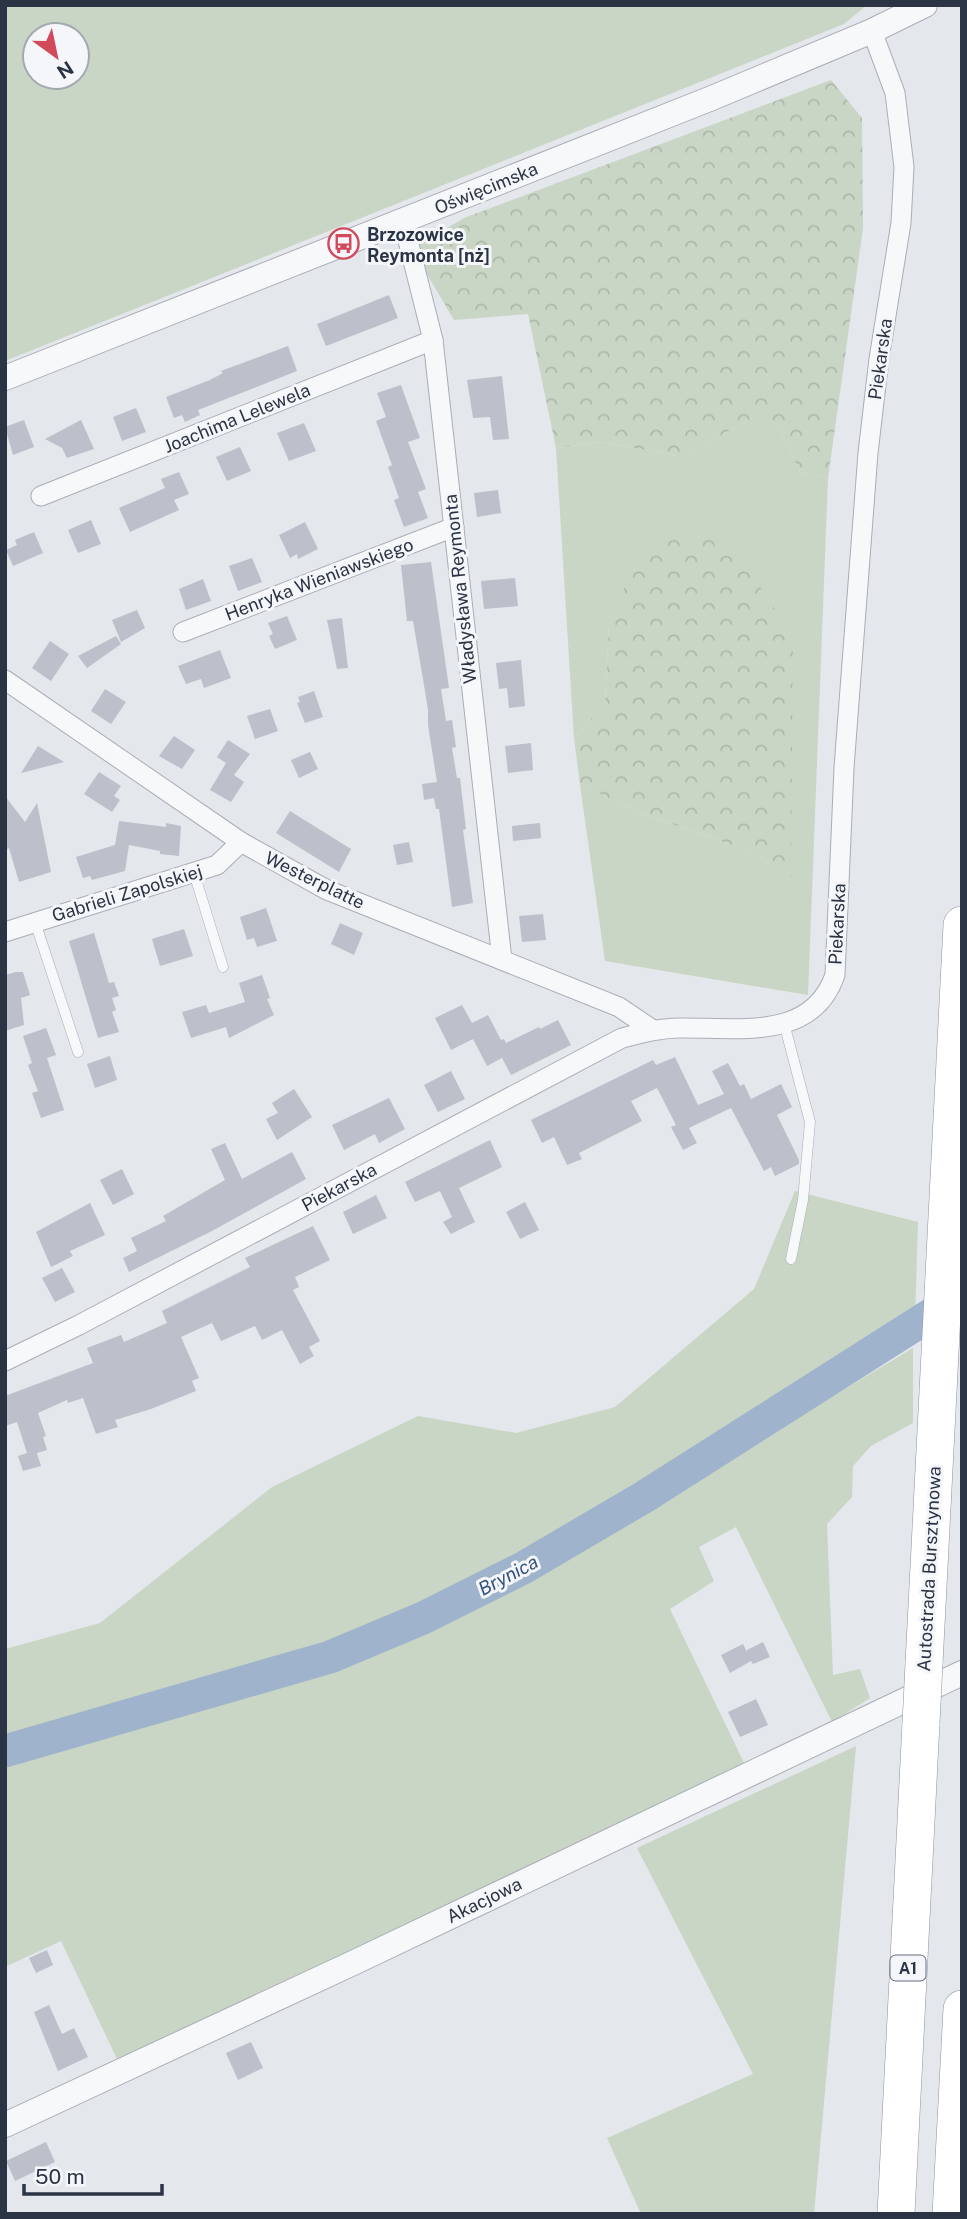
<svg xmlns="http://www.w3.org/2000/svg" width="967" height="2219" viewBox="0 0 967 2219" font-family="'Public Sans',sans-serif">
<defs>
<pattern id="forest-crowns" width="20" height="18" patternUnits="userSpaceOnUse" patternTransform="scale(1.75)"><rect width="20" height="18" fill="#c9d6c5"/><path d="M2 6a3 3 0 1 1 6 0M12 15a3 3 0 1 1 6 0" fill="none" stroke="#adb8ab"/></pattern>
</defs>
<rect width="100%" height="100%" fill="#e4e7ec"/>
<!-- green -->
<g fill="#c9d6c5" fill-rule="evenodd">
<path d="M 5,5 L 867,5 L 844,24 L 5,361 ZM 35,35 L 77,35 L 77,77 L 35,77 Z"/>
<polygon points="759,414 778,426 800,472 828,478 808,995 605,961 580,785 644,814 754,853 790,880 609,623 605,702 574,738 556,448 602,442 683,457"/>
<polygon points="795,1191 918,1222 915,1320 508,1567 373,1631 125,1711 5,1743 5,1649 100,1623 272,1487 418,1416 516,1433 615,1407 754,1289"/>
<path d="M 913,1348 L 913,1423 L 871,1446 L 853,1466 L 852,1497 L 827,1524 L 833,1675 L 860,1669 L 870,1698 L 832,1722 L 736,1527 L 699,1547 L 714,1581 L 670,1609 L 746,1767 L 118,2061 L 61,1941 L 5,1967 L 5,1759 C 150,1718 305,1681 442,1618 C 511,1586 576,1548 641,1510 C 733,1457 823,1402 913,1348 Z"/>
<polygon points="856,1746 814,2214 641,2214 607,2138 753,2074 637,1848"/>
</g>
<!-- forest -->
<g fill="url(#forest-crowns)">
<polygon points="831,80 862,118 863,228 828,478 800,472 778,426 759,414 683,457 602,442 556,448 528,314 454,320 412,249 464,218"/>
<polygon points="681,530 735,548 793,637 791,881 754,853 644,814 580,785 574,738 605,702 609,623 637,559"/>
</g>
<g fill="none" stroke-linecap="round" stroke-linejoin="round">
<!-- river -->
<polyline stroke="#9fb4cc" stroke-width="33" points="5,1751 330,1657 423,1618 523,1568 644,1497 962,1295"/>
</g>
<!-- building -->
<g fill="#bbc0ca">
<polygon points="389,295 398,318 326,346 317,324"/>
<polygon points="288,346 297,371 198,410 200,415 185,422 182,415 174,418 166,397 210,380 223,373 221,371"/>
<polygon points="502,376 509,439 493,440 490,417 473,418 467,380"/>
<polygon points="401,385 420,438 408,442 426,489 418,492 428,518 404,527 394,500 399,498 388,467 392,465 376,421 386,417 377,393"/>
<polygon points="136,408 146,432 122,441 113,417"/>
<polygon points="24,420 34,447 13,455 5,427"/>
<polygon points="81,420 94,449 67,458 62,448 45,439"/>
<polygon points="304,423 316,451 289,461 277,433"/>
<polygon points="240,447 251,471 227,481 216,457"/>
<polygon points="179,472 189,494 174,500 179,510 130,532 119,508 165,488 161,479"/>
<polygon points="498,490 501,513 477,517 474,493"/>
<polygon points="91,520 101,544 78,553 68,530"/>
<polygon points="305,522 318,549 298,559 297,554 290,558 279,535"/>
<polygon points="34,532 43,553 13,566 6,550 17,545 15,540"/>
<polygon points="252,558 262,582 238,591 229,566"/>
<polygon points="431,562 449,688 441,689 446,721 452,720 456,747 452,748 457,778 460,778 466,829 463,830 473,903 452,907 439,809 436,809 434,798 424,800 422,784 437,782 428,725 428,710 423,679 413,621 407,621 401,565"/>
<polygon points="515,578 518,606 484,609 481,581"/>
<polygon points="203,579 211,601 186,610 179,589"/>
<polygon points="137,610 145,628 121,642 112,620"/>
<polygon points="287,616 297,640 275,649 269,636 273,634 268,623"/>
<polygon points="342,618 348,668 337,669 327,620"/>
<polygon points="116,636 121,644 87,668 78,656"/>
<polygon points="50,641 69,654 51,681 32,668"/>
<polygon points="220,650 231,678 204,688 201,679 186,684 178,666"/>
<polygon points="521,660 525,706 509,708 507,688 499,689 496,663"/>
<polygon points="105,689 126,702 111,724 91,711"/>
<polygon points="314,691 323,717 305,723 297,703 300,702 298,697"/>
<polygon points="270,709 278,731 255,739 247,716"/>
<polygon points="174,736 195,750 182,769 159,756"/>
<polygon points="228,740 250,754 234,775 244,782 231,802 210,790 226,763 217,757"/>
<polygon points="531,743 533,770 508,773 505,746"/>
<polygon points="38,746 64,762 21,773"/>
<polygon points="310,752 318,769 299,778 291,760"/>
<polygon points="99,772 121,786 114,796 120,800 112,812 84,794"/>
<polygon points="5,796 25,822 37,803 51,872 19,882 9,848 5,850"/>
<polygon points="290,811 351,849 339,872 276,833"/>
<polygon points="119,821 166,827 166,823 181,826 179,856 160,854 160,851 129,845 125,871 92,880 90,876 83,878 76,857 115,845"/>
<polygon points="540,823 541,838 513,841 512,826"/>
<polygon points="409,842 413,862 397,865 393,845"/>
<polygon points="266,908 277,941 257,947 254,938 247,940 240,917"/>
<polygon points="543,914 546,940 522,942 519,916"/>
<polygon points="340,923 363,933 354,955 331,944"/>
<polygon points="184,929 193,956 160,966 152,939"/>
<polygon points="94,933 109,983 114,982 119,996 112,998 116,1010 112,1012 119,1032 98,1038 69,941"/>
<polygon points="16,972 23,972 30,995 21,998 24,1025 5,1031 5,975"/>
<polygon points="262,975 270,998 267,999 274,1015 229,1038 226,1027 191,1038 182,1012 206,1005 209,1013 245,1002 239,983"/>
<polygon points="462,1005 472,1023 488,1015 501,1040 504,1039 506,1043 539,1027 540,1029 558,1020 571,1045 511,1075 502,1058 487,1066 473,1039 451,1050 435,1018"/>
<polygon points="46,1028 56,1055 47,1058 64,1110 41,1118 32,1093 38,1091 28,1065 32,1063 23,1036"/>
<polygon points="110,1056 117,1080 95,1088 87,1064"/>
<polygon points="675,1057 698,1105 724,1094 712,1071 728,1063 740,1086 744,1084 751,1099 781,1084 792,1107 777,1115 799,1160 799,1164 775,1176 771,1167 764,1171 731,1108 689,1128 697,1143 683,1150 671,1127 676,1125 657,1088 631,1101 642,1121 579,1153 582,1159 567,1165 554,1137 542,1143 531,1120 653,1060 656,1065"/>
<polygon points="451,1071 465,1099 438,1112 424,1085"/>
<polygon points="294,1089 312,1117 277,1140 266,1119 278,1113 272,1103"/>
<polygon points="389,1098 405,1129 379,1143 375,1134 344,1150 332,1125"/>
<polygon points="490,1140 502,1167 459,1188 475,1222 451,1234 443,1222 452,1217 440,1191 415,1202 405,1182"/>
<polygon points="225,1143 242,1179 292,1152 306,1179 212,1231 129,1272 123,1258 137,1251 131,1238 166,1221 163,1216 225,1180 211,1149"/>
<polygon points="122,1169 134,1194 113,1205 100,1180"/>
<polygon points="376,1195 387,1218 353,1234 343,1212"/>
<polygon points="525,1202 539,1230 520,1239 506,1212"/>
<polygon points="90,1203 105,1235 70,1251 73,1256 51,1267 36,1232"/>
<polygon points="313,1226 330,1260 295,1277 299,1287 293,1290 320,1341 309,1347 314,1356 300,1364 282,1330 262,1340 255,1326 221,1341 212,1323 181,1337 199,1378 192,1381 196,1391 151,1409 115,1420 118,1427 96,1434 83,1398 68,1403 67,1400 38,1413 46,1436 43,1437 47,1450 37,1453 41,1466 23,1471 18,1456 27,1453 17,1422 5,1426 5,1396 93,1363 87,1348 121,1335 124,1342 167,1323 162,1311 250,1267 245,1258"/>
<polygon points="62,1268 75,1292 55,1302 42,1278"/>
<polygon points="763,1642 770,1657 753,1664 751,1661 730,1673 721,1655 743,1644 747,1652 747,1650"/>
<polygon points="756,1699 768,1725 740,1737 728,1712"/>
<polygon points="47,1950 53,1965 36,1973 29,1958"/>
<polygon points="49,2005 62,2034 74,2028 88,2057 58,2071 34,2012"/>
<polygon points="251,2042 263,2068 238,2080 226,2053"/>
<polygon points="46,2142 55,2162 15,2181 6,2161"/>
</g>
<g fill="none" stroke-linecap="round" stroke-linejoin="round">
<defs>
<g id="service">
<polyline points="194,873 223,967"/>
<polyline points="35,922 78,1052"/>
<polyline points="784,1023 810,1122 803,1200 791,1259"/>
</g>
<g id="minor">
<polyline points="403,221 433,340 502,960"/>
<polyline points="41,496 433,340"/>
<polyline points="183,632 454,527"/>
<polyline points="5,680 241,842 327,890 619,1007 653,1030"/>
<polyline points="5,932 217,865 241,842"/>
<path d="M 5,1361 L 79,1325 L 622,1038 C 642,1033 660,1028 680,1028 C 737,1027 812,1042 835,975 L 844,768 L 868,453 L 879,359 L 901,223 L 904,167 L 895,93 L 872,31"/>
</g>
<g id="tertiary">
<polyline points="5,378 712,98 872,31 925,5"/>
<polyline points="5,2125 353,1963 962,1673"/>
</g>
<g id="motorway">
<polyline points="924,1664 962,925"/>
<polyline points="896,2214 921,1723"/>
<polyline points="951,2214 962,2009"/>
</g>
</defs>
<!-- service casing -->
<use href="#service" stroke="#a9aeb7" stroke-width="11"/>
<!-- minor casing -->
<use href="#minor" stroke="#a9aeb7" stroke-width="21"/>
<!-- tertiary casing -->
<use href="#tertiary" stroke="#a9aeb7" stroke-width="26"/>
<!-- motorway casing -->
<use href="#motorway" stroke="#8b94a3" stroke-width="38"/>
<!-- service -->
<use href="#service" stroke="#f7f8fa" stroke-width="10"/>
<!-- minor -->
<use href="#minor" stroke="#f7f8fa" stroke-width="19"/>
<!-- tertiary -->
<use href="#tertiary" stroke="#f7f8fa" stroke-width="24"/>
<!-- motorway -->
<use href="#motorway" stroke="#fff" stroke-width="37"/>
<defs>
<polyline id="motorway-bridge" points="921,1723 924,1664"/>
</defs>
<!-- motorway-bridge casing -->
<use href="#motorway-bridge" stroke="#8b94a3" stroke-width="38" stroke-linecap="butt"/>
<!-- motorway-bridge -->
<use href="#motorway-bridge" stroke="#fff" stroke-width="37"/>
</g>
<!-- icons -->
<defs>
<symbol id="bus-ring" viewBox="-11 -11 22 22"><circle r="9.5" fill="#f4f6f9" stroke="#d1495b" stroke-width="1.5"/><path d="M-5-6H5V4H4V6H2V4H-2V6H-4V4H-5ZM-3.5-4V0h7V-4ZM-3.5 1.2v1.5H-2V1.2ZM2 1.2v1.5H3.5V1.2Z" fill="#d1495b"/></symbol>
</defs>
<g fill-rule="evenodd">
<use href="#bus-ring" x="326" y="226" width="35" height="35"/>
</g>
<g text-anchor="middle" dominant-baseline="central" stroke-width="6" stroke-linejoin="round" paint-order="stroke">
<!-- shield labels -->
<rect fill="#f4f6f9" stroke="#676e7b" stroke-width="2" x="890.5" y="1955.5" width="35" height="25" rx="5"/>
<g font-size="16" font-weight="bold" fill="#2b3445">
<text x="908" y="1968">A1</text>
</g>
<!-- street labels -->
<g font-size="18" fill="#2b3445" stroke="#f4f6f9">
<text transform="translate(486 188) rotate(-22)">Oświęcimska</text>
<text transform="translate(880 359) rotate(-82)">Piekarska</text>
<text transform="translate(237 418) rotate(-22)">Joachima Lelewela</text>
<text transform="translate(319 579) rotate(-21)">Henryka Wieniawskiego</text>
<text transform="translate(460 589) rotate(-96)">Władysława Reymonta</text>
<text transform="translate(315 880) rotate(26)">Westerplatte</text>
<text transform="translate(127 893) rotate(-17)">Gabrieli Zapolskiej</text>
<text transform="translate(837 924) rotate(-87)">Piekarska</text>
<text transform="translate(339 1187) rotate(-28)">Piekarska</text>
<text transform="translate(929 1569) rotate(-87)">Autostrada Bursztynowa</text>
<text transform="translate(484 1900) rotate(-26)">Akacjowa</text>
</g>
<!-- poi labels -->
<g font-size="18" font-weight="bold" fill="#2b3445" stroke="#f4f6f9" text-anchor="start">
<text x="367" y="234">Brzozowice<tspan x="367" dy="21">Reymonta [nż]</tspan></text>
</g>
<!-- water labels -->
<g font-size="19" font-style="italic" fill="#34527a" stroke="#f4f6f9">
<text transform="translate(508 1575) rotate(-28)">Brynica</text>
</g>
</g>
<!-- border -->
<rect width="967" height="2219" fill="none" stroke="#2b3445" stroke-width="14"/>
<!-- north arrow -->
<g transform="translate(56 56) rotate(147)"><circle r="33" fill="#f4f6f9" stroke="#a4a8b1" stroke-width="2"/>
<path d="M0-5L12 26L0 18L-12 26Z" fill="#d1495b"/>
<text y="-10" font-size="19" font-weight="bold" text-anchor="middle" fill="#2b3445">N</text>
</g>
<!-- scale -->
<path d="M24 2184v10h138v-10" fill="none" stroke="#2b3445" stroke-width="3.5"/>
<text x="35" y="2184" font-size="21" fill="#2b3445" stroke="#f4f6f9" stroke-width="5" paint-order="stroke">50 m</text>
</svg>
